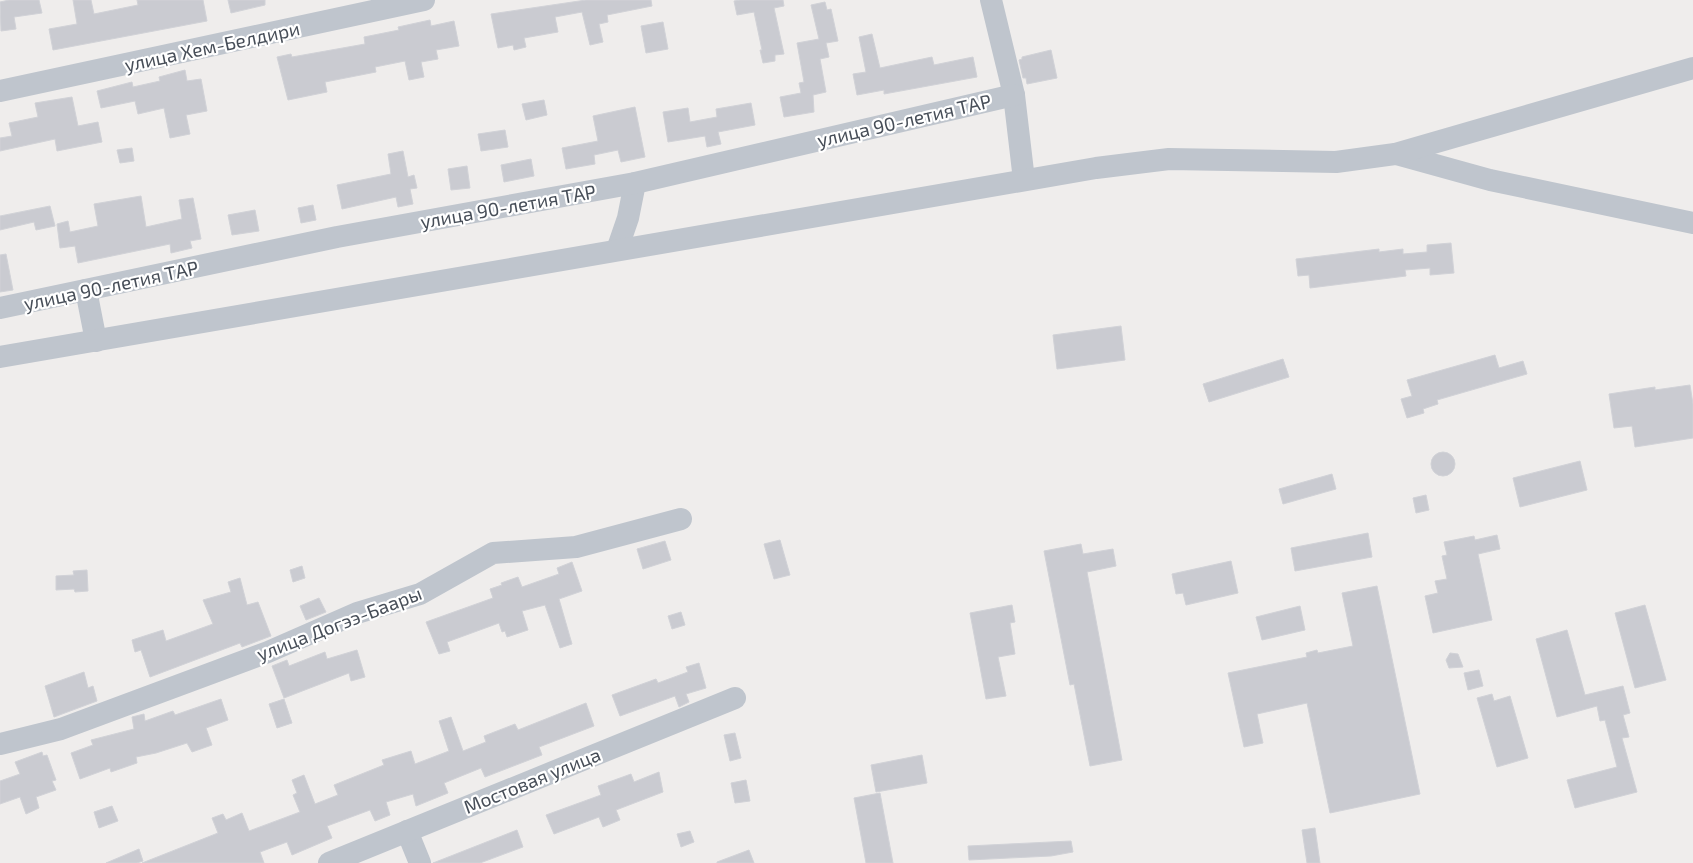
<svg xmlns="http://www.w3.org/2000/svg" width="1693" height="863" viewBox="0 0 1693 863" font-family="'Exo 2',sans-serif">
<rect width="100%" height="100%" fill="#efedec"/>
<!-- building -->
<g fill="#cacbd1" stroke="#d1d2d7">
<polygon points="9,0 39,0 42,13 14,17 16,29 1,31 0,2"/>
<polygon points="73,0 91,0 94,14 138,5 137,0 203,0 207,21 53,50 49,29 77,24"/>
<polygon points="228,0 265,0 265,5 231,13"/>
<polygon points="586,0 651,0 652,6 607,15 608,22 599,24 603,42 590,45 582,12 555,17 558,32 524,38 526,47 514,50 513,45 498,48 491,14"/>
<polygon points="740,0 783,0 784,6 774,8 784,54 775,55 775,61 763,63 760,50 762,50 754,12 737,15 734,1"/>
<polygon points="825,2 827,10 831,9 838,41 826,43 829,57 820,59 826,92 813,95 814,112 784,117 780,97 801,93 799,83 804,82 797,43 819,39 811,5"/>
<polygon points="430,20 431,26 454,21 459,46 436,50 438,59 421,62 424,77 409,80 405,61 375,67 376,72 325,82 327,92 288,100 277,57 291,54 292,57 365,44 364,37 399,30 398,27"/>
<polygon points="663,22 668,49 646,53 641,26"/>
<polygon points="872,34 880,68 932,57 934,65 973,57 977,77 884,94 884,90 857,95 853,74 866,72 859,37"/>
<polygon points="1051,50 1057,78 1027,84 1026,78 1023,78 1019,60 1022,59 1022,57"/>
<polygon points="185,70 187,81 201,79 207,111 186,115 190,134 170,138 164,108 138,114 135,101 101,108 97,91 132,82 133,87 160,81 159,77"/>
<polygon points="72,97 78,126 98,122 102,142 57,151 55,139 0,151 0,138 12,136 9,123 38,117 35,103"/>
<polygon points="544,100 547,115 526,120 522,104"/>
<polygon points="751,103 755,125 718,132 721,144 707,147 705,136 668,142 663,112 688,108 690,122 717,117 716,109"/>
<polygon points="635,107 645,157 621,162 618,150 594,155 595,164 566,169 562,148 598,141 593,116"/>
<polygon points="505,130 508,147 481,151 478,134"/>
<polygon points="132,148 134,161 120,163 117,150"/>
<polygon points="403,151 408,177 414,175 417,188 410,189 413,204 398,207 396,197 342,209 337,185 391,174 388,154"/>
<polygon points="531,159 534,176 504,182 501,165"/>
<polygon points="467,166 470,188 451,190 448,169"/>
<polygon points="141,196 146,227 182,219 179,200 193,198 201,239 190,241 192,248 171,253 170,244 78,263 75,246 60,248 57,224 68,221 70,232 98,226 94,204"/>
<polygon points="313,205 316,220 301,223 298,208"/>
<polygon points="50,206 55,226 36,230 34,222 0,230 0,216"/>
<polygon points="255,210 259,231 232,235 228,215"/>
<polygon points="1451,243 1454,273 1430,275 1430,268 1405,270 1406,276 1310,288 1309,275 1298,276 1296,259 1379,249 1379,252 1403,249 1403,254 1427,252 1427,245"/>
<polygon points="6,254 13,290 0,292 0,255"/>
<polygon points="1121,326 1125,360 1057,369 1053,335"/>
<polygon points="1495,355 1499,368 1523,361 1527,374 1437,400 1438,404 1423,409 1424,413 1407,418 1401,399 1412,396 1407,380"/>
<polygon points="1283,359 1289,377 1209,402 1203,384"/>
<polygon points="1690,385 1693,404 1693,438 1635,447 1632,426 1614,428 1609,394 1655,387 1655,390"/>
<circle cx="1443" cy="464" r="12"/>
<polygon points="1580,461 1587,490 1520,507 1513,478"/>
<polygon points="1332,474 1336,489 1283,504 1279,489"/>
<polygon points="1426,495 1429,510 1416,513 1413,498"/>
<polygon points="1368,533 1372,557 1295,571 1291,548"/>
<polygon points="1497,535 1500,549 1478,554 1492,620 1433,633 1425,596 1438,593 1435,581 1447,579 1442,556 1447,555 1444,542 1474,536 1475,540"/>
<polygon points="780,540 790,575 774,579 764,544"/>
<polygon points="665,541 671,560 643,569 637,549"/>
<polygon points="1081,544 1083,554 1113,549 1116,566 1087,572 1122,760 1090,766 1074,684 1070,685 1044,551"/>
<polygon points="1231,561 1238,593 1186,605 1183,593 1176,594 1172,574"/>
<polygon points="572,562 582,591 559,599 572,644 560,648 545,605 522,611 528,630 507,637 505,631 502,632 499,623 447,642 450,651 439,654 426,622 493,598 490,589 502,585 501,583 518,577 522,587 559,574 557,568"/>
<polygon points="302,566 305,578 293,582 290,570"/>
<polygon points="87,570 88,591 75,592 74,589 56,590 56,576 74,575 73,571"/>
<polygon points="240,578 247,605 258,602 271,636 242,647 240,643 150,677 141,650 135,652 132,640 163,630 166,641 213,624 203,600 231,592 228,582"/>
<polygon points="1377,586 1420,794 1330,813 1307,703 1257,714 1263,743 1244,747 1228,673 1307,657 1306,653 1317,650 1318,653 1353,646 1342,593"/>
<polygon points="319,598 326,612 306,620 300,606"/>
<polygon points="1012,605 1015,622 1010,623 1015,654 998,657 1006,696 986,699 970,613"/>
<polygon points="1645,605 1666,680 1635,688 1615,613"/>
<polygon points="1300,606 1305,630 1262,640 1256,617"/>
<polygon points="681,612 685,625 672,629 668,616"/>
<polygon points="1567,630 1585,695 1623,686 1630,713 1623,715 1629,737 1622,738 1637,792 1575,808 1567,780 1617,767 1605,720 1600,721 1597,706 1557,717 1536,639"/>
<polygon points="357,650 365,677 351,681 349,673 284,698 272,666 287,660 289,666 325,652 327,659"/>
<polygon points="1450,653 1458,654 1463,667 1449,668 1446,660"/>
<polygon points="699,663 706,688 686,694 689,702 679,707 675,696 620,716 612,695 656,679 658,683 688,672 686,667"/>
<polygon points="1479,670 1483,686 1468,690 1464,673"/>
<polygon points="84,672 88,688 93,686 97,701 54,717 45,686"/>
<polygon points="1492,694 1494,701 1510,696 1528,758 1497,767 1477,698"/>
<polygon points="221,699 228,720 206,728 212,745 192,752 187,743 156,753 136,757 137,763 111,772 110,768 80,779 71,753 93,745 91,740 134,729 132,717 144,714 145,721 173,711 175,715"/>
<polygon points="284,699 292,723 277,728 269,704"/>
<polygon points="586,703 594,726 539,747 542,755 485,777 481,768 444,783 448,793 416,806 413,794 386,802 390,815 375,821 370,810 327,826 332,838 292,855 287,842 260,852 264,863 142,863 218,833 212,818 223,814 226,820 242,813 249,831 300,812 293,795 297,793 292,780 304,775 315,804 338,795 334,785 384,765 382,760 411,751 415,764 449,751 439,721 451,717 463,751 486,742 484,736 515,724 518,730"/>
<polygon points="735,733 741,758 730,761 724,735"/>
<polygon points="42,752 43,756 47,755 56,780 52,781 56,790 36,797 39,808 26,814 20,797 0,804 0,781 20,774 15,762"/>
<polygon points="922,755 927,783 876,792 871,765"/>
<polygon points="659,772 663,792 616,810 620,820 603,827 599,817 554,834 546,815 601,795 598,786 631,774 634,782"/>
<polygon points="746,780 750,801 735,803 731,783"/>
<polygon points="880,793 893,863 866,863 854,798"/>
<polygon points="112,806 118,821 99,828 94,812"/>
<polygon points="1315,828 1320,863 1307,863 1302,830"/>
<polygon points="517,830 523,847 480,863 433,863"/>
<polygon points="690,831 694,842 681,847 677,834"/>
<polygon points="1071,841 1073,852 1051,856 969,860 968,846"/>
<polygon points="139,849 143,861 137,863 106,863"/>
<polygon points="749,850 754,863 717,863 717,862"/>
</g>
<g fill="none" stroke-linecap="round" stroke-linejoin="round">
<!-- minor -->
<g stroke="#bfc5cd" stroke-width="22">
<polyline points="991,0 1014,95 1024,180"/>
<polyline points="0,91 424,0"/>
<polyline points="1396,154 1490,180 1693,223"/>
<polyline points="617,250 628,218 635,183"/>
<polyline points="86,290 96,341"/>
<polyline points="0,308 337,237 635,183 1014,95"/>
<polyline points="0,357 1096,168 1169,159 1336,162 1395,154 1693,68"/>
<polyline points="0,744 61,729 268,652 357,613 420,594 493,553 576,547 681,519"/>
<polyline points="407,831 420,863"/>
<polyline points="329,863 735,698"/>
</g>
</g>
<g text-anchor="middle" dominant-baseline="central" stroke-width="4.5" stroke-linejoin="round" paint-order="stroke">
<!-- street labels -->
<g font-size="19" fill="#474e58" stroke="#fff">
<text transform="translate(212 46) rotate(-12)">улица Хем-Белдири</text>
<text transform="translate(904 120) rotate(-13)">улица 90-летия ТАР</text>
<text transform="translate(508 206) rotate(-10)">улица 90-летия ТАР</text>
<text transform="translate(111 285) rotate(-12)">улица 90-летия ТАР</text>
<text transform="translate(339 623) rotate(-21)">улица Догээ-Баары</text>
<text transform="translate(532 780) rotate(-22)">Мостовая улица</text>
</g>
</g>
</svg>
